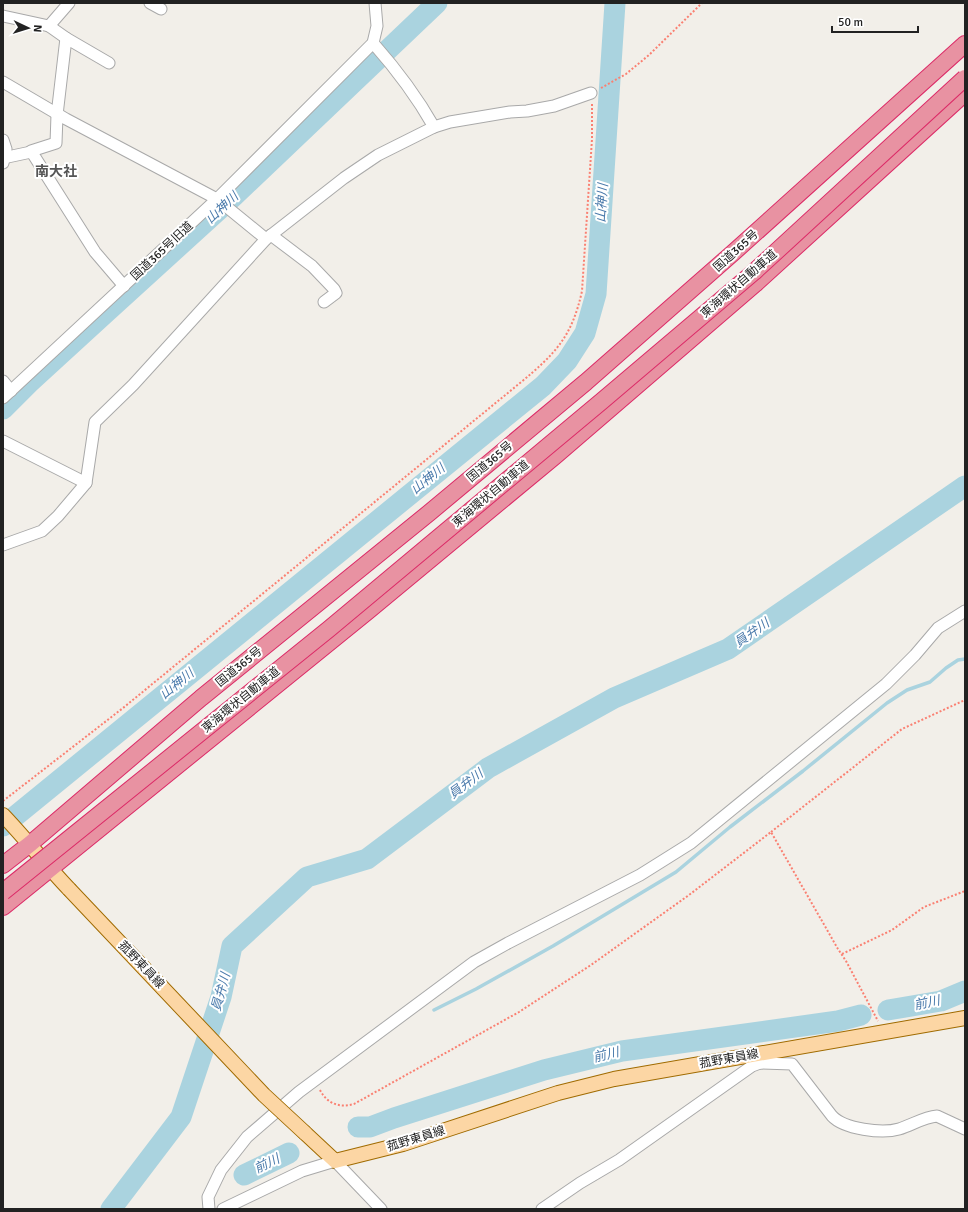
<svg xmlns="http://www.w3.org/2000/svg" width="968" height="1212" viewBox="0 0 968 1212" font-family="Signika,'Noto Sans JP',sans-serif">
<rect width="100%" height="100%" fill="#f2efe9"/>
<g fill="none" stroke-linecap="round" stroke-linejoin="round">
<!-- stream -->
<polyline stroke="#aad3df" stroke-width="3.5" points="434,1010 476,989 553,946 676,872 730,827 803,771 887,703 907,690 930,682 946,668 958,660 965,659"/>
<!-- river -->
<g stroke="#aad3df" stroke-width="21">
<polyline points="3,409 29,383 100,318 234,196 437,3"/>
<polyline points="3,826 543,386 567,361 585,333 596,294 615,3"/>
<polyline points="888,1010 941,1001 965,991"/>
<polyline points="358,1127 370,1127 394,1118 544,1070 622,1051 838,1021 861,1015"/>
<polyline points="244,1175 289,1153"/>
<polyline points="111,1209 181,1117 221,997 232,946 307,877 367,859 488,768 614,698 728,649 965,486"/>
</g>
<defs>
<g id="minor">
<polyline points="150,3 161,9"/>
<polyline points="3,16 49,26 66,38"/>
<polyline points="49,26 69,3"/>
<path d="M 373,43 C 396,69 417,97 434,127"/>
<polyline points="109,63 66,38 57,115 56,143 31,151 95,252 124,286"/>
<polyline points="3,82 66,119 217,199 266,239"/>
<polyline points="3,140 6,149 3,163"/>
<polyline points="3,158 31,152"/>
<polyline points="271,235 312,266 334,289 336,293 324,302"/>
<polyline points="3,381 11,391"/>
<polyline points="3,398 217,199 373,43 377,26 375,3"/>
<polyline points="3,441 86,483"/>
<polyline points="3,545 42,531 58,516 86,483 95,422 133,385 266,239 344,178 378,155 434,127 450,122 510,112 527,111 554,106 591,93"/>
<path d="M 758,1056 L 760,1063 L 792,1064 L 832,1116 C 844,1129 882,1134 899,1129 C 912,1125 924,1117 937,1116 L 965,1129"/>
<polyline points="209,1209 208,1197 221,1170 247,1137 299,1092 474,962 508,943 640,875 691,843 886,684 915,655 938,628 965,611"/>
<polyline points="223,1209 302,1171 335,1161 381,1209"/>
<polyline points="542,1209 580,1183 619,1160 752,1066 760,1063"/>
</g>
<g id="major">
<path d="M 3,815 C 26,839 46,865 69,889"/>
<polyline points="305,1133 335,1161 403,1144 558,1093 614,1079 965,1018"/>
</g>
<g id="highway">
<polyline points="3,865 30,844 201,698 429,513 586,382 734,252 965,44"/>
<polyline points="3,907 368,611 555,456 755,284 965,93"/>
</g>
</defs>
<!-- minor casing -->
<use href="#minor" stroke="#a9a9a9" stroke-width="13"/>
<!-- major casing -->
<use href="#major" stroke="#a06b00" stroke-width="16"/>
<!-- highway casing -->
<use href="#highway" stroke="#dc2a67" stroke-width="18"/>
<!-- path -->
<g stroke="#fa8072" stroke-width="2" stroke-dasharray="2 2" stroke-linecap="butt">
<polyline points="601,88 626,74 649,55 702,3"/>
<path d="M 3,801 L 123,708 L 520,383 C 555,354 572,337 582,291 L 592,139 L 592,104"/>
<polyline points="771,832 902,729 965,700"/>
<polyline points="842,954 892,930 924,907 965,891"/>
<path d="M 320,1090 C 327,1104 340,1108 354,1104 L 519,1012 L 591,965 L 689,895 L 771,832 L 838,949 L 846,961 L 878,1021"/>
</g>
<!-- minor -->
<use href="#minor" stroke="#fff" stroke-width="11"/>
<!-- major -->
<use href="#major" stroke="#fcd6a4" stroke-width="14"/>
<!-- highway -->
<use href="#highway" stroke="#e892a2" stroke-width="16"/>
<defs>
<polyline id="major-bridge" points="69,889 264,1095 305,1133"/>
<polyline id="highway-bridge" points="3,892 329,629 602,401 754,272 965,78"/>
</defs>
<!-- major-bridge casing -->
<use href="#major-bridge" stroke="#a06b00" stroke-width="16" stroke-linecap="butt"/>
<!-- highway-bridge casing -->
<use href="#highway-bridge" stroke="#dc2a67" stroke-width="18" stroke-linecap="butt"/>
<!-- major-bridge -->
<use href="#major-bridge" stroke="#fcd6a4" stroke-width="14"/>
<!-- highway-bridge -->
<use href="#highway-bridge" stroke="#e892a2" stroke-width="16"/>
</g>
<g text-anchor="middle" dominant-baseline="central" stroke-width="4" stroke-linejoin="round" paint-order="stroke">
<!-- street labels -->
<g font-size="12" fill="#222" stroke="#fff">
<text transform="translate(162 251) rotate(-43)">国道365号旧道</text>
<text transform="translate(736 251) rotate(-42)">国道365号</text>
<text transform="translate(739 284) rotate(-41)">東海環状自動車道</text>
<text transform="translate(490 462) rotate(-40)">国道365号</text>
<text transform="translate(491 494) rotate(-40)">東海環状自動車道</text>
<text transform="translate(239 667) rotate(-39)">国道365号</text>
<text transform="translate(241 700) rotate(-39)">東海環状自動車道</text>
<text transform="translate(141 965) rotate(46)">菰野東員線</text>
<text transform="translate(729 1059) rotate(-10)">菰野東員線</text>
<text transform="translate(416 1139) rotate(-17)">菰野東員線</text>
</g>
<!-- water labels -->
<g font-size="13" font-style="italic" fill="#4a7aab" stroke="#fff">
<text transform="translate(602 203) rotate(-86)">山神川</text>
<text transform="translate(222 208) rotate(-43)">山神川</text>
<text transform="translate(428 479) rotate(-39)">山神川</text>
<text transform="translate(752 633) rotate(-35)">員弁川</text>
<text transform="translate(177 684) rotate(-39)">山神川</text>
<text transform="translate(466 784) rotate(-37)">員弁川</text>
<text transform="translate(221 992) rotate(-75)">員弁川</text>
<text transform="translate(927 1003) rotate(-12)">前川</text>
<text transform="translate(606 1055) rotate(-14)">前川</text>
<text transform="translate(267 1164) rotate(-26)">前川</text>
</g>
<!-- quarter labels -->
<g font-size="14" font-weight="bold" fill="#555" stroke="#fff">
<text x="56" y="171">南大社</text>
</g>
</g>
<!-- border -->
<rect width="968" height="1212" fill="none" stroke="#222222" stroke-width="8"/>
<!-- north arrow -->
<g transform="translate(28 28) rotate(94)" stroke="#ffffff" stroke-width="3" paint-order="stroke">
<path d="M0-3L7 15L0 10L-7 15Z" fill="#222222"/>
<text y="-6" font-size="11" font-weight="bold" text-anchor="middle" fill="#222222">N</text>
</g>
<!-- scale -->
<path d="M832 26v6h86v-6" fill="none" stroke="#222222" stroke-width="2"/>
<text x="838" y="26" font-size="12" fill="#222222" stroke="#ffffff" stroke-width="3" paint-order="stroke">50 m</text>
</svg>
